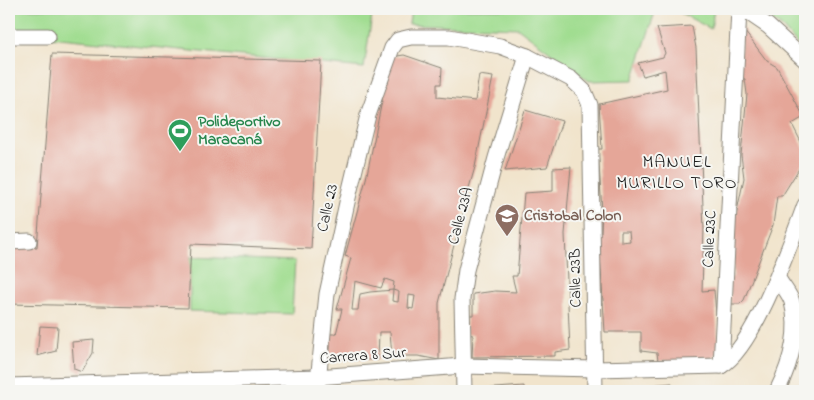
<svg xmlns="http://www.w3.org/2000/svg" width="814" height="400" viewBox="0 0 814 400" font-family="'Indie Flower',sans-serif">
<rect width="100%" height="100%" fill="#f6f6f2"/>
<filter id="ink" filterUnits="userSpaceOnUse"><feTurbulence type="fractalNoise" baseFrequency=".02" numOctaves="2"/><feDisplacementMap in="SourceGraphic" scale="10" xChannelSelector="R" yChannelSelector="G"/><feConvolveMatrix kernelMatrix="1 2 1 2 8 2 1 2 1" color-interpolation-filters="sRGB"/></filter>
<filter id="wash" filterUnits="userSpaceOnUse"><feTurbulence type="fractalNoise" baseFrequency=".0096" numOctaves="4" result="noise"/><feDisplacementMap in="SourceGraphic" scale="20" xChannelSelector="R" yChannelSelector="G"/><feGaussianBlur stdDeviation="1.12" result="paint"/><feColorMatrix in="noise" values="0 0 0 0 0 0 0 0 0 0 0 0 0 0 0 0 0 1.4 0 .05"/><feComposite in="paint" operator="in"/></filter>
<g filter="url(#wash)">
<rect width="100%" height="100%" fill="#f1e4cc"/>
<!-- green -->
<g fill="#a0dd90" stroke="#5e7c56">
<polygon points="9,9 373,9 364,68 9,33"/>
<polygon points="411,9 656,9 633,80 589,81 518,28 409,24"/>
<polygon points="673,9 714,9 711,29"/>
<polygon points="757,9 805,9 805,53 783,28"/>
<polygon points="190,257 295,261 292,314 190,311"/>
</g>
<g id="blocks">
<!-- building -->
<g fill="#e5a698" fill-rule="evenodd">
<path d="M 692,26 L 696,48 L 704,229 L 702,291 L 714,290 L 719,350 L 713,359 L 658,361 L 657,353 L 641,351 L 641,332 L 605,332 L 600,254 L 596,254 L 595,232 L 601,232 L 602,211 L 598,149 L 602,149 L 599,104 L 667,89 L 665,70 L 643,76 L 638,63 L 663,57 L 665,53 L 657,28 ZM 621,231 L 629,231 L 630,241 L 621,242 Z"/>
<polygon points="742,28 767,61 777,67 804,117 792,124 805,150 805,159 782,196 777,196 773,225 744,300 740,304 731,304 729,278 733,277 733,230 744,178 741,155 747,94 745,79 739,78"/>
<polygon points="52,54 321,61 311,249 191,244 188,308 9,304 9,247 37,247"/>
<path d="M 404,55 L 442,68 L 441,84 L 437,84 L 437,97 L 475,101 L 479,75 L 493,77 L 475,167 L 465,202 L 461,227 L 454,245 L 439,303 L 439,360 L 418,356 L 392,356 L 390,332 L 379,332 L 378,360 L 330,359 L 330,334 L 336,334 L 342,309 L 337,309 L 351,258 L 345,256 L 366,179 L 391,57 ZM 385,279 L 394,282 L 393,290 L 399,292 L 398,302 L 392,301 L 393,290 L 370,292 L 360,294 L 358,310 L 352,310 L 355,281 L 381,288 ZM 409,295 L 415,296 L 413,309 L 408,308 Z"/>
<polygon points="525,110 562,121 547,167 505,171"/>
<polygon points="571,167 565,234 570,350 555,352 555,356 472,357 473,335 466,334 467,315 473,315 473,294 495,291 516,292 512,276 517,276 524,193 553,191 553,168"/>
<polygon points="40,326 58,327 56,351 37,356"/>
<polygon points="94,340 93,353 82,372 74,369 72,342"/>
<polygon points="672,383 673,391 648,391 649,385"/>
<polygon points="524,386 524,391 468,391 468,390"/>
<polygon points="749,387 750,391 704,391 704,390"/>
<polygon points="574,388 574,391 547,391 547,390"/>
</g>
</g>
</g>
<g filter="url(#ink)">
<use href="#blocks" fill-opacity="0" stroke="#868074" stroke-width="1"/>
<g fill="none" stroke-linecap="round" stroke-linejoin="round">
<defs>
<g id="street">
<polyline points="743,9 768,26 805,60"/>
<polyline points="9,36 48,36"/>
<polyline points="9,242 29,241"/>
<polyline points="721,366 739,9"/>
<path d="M 9,386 L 317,377 L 463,366 L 596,369 L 721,366 C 754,348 791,242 805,205"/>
<polyline points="317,391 327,294 348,198 368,115 392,48 398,40 411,37 449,37 500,46 527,56 571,79 584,91 590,105 595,391"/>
<polyline points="464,391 462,299 466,270 496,158 527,56"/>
<path d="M 777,391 C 790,365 800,332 792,302 C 790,294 782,286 778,278"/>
</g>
</defs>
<!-- street casing -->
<use href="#street" stroke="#868074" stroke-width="17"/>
<!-- street -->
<use href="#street" stroke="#fff" stroke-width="15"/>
</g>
</g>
<!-- icons -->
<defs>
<symbol id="stadium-pin" viewBox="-11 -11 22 30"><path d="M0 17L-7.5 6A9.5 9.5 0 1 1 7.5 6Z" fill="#2e9e5b" stroke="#f6f6f2"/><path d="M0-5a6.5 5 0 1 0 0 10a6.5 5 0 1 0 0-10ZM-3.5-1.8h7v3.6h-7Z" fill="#fff"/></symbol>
<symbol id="school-pin" viewBox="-11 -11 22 30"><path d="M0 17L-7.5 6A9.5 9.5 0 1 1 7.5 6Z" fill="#8d6e63" stroke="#f6f6f2"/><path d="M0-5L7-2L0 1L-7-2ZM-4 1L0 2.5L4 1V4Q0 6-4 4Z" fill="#fff"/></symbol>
</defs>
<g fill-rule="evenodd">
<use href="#stadium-pin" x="166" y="117" width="28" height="38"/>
<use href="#school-pin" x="493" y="202" width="28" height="38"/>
</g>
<g text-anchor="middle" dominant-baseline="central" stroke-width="4" stroke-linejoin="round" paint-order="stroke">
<!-- leisure labels -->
<g font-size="16" font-weight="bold" fill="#27864d" stroke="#f6f6f2" text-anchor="start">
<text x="198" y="122">Polideportivo<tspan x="198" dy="18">Maracaná</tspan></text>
</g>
<!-- street labels -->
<g font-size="16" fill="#1c1c1c" stroke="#f6f6f2">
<text transform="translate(328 208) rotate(-77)">Calle 23</text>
<text transform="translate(461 216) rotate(-75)">Calle 23A</text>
<text transform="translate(710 239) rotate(-87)">Calle 23C</text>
<text transform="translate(576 278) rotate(-91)">Calle 23B</text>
<text transform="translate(363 356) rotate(-4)">Carrera 8 Sur</text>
</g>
<!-- education labels -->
<g font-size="16" font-weight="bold" fill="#785e54" stroke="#f6f6f2" text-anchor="start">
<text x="524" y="216">Cristobal Colon</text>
</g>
<!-- neighbourhood labels -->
<g font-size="18" letter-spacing="1" fill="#1c1c1c" stroke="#f6f6f2">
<text x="677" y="163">MANUEL<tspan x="677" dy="21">MURILLO TORO</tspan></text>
</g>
</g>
<!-- margin -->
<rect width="814" height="400" fill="none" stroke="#f6f6f2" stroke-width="30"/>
</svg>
